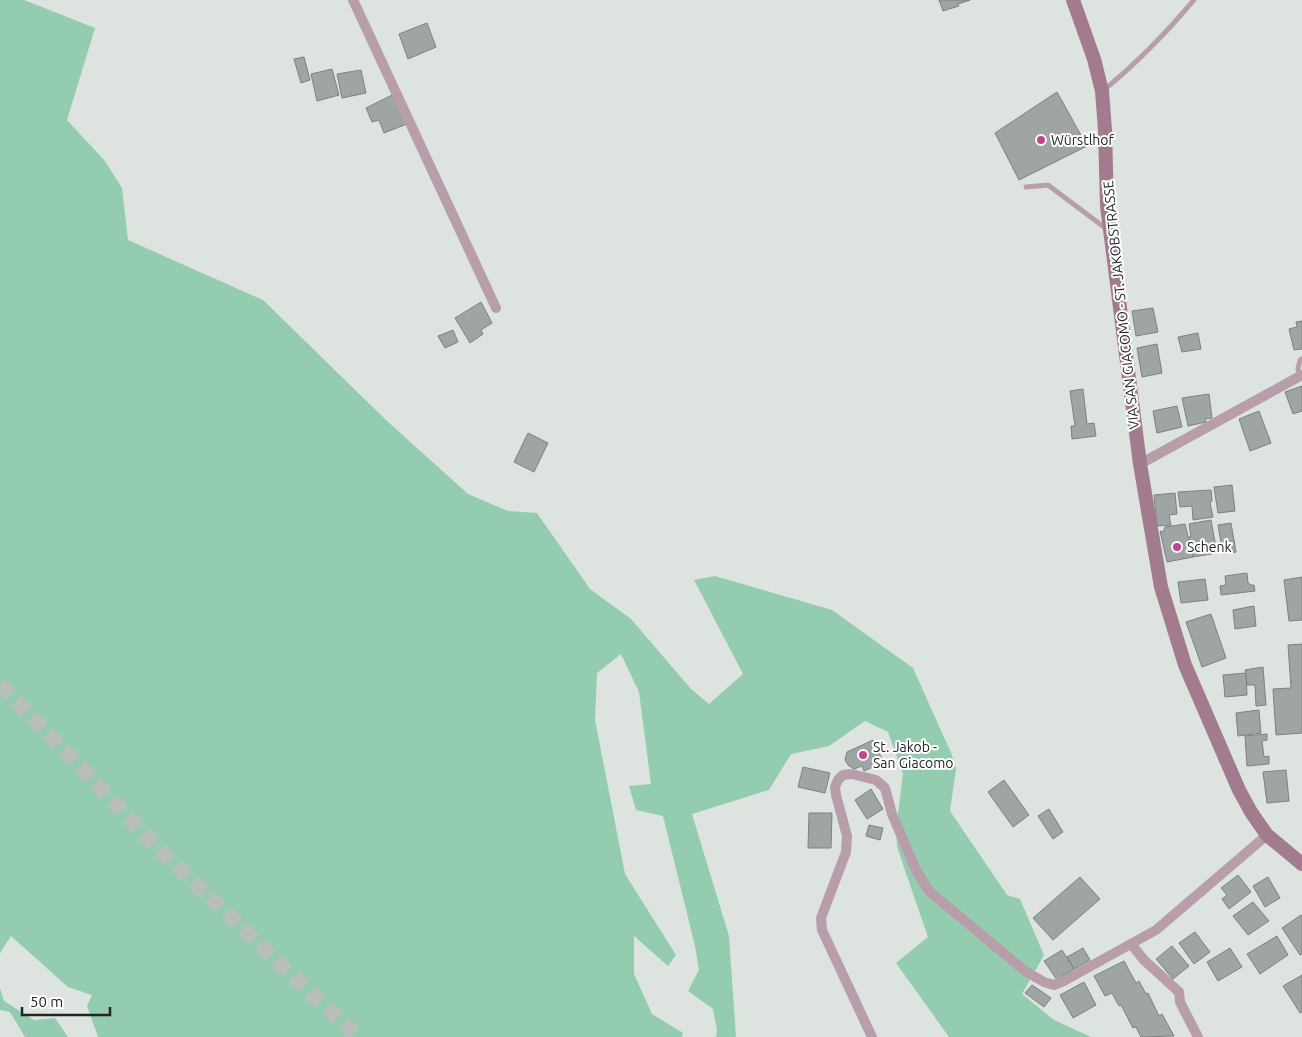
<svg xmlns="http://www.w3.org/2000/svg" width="1302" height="1037" viewBox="0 0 1302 1037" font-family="Ubuntu,sans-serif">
<rect width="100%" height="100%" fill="#dde4e0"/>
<!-- green -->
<g fill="#93ccaf">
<polygon points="0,0 24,0 95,28 67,120 105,161 122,188 128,240 263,300 386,420 468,494 508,511 537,513 590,589 631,619 691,689 709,704 743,674 694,580 715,576 832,610 913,668 952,755 956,769 950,811 1007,895 1020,899 1044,955 1022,994 1054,1020 1091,1037 949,1037 896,963 928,937 897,847 896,829 903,774 888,732 865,721 829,746 791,754 769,790 692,814 729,936 736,1037 716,1037 717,1030 713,1009 688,991 699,970 695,946 663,816 636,810 629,786 651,784 639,692 621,654 597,673 595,720 625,874 676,955 668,966 634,936 634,974 652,1014 683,1033 682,1037 98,1037 87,1006 92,995 68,987 11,936 0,953"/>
<polygon points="0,988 4,1001 34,1020 55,1018 68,1037 25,1037 10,1012 0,1010"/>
</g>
<!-- building -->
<g fill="#9fa5a2" stroke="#7c827e">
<polygon points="939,0 970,0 958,4 959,6 943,11"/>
<polygon points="427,23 436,47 408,59 399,34"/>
<polygon points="304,57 310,80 301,83 294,59"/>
<polygon points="332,69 339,95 317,101 311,74"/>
<polygon points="361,70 366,93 342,98 337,74"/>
<polygon points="1057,92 1087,146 1019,180 995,133"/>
<polygon points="394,94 407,124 384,133 379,120 372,122 366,108"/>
<polygon points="481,302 492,323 481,330 483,334 470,343 455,318"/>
<polygon points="1153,308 1158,332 1136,336 1132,311"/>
<polygon points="1302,321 1302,349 1294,350 1289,329 1297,327 1296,322"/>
<polygon points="453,330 458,342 445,348 438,336"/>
<polygon points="1198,333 1201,349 1182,352 1178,337"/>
<polygon points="1157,344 1162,373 1142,377 1137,348"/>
<polygon points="1302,386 1302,411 1293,414 1285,392"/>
<polygon points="1083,389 1087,424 1094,423 1096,436 1072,439 1071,426 1075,426 1070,391"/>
<polygon points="1209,394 1212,418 1205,419 1206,422 1188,426 1182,398"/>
<polygon points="1177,406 1182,427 1157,433 1153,411"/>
<polygon points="1259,411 1271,443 1250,451 1239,419"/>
<polygon points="528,433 548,443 534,472 514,462"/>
<polygon points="1232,485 1235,511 1218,513 1214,487"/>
<polygon points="1211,490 1212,501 1210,503 1213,517 1193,520 1192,506 1180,507 1178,492"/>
<polygon points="1175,493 1177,514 1169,515 1171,525 1157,526 1154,495"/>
<polygon points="1211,520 1217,553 1193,557 1188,537 1191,537 1189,524"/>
<polygon points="1231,523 1236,552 1223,554 1218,525"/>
<polygon points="1185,524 1193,557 1167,562 1160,531 1163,532 1165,527"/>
<polygon points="1247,573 1248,583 1251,585 1254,585 1255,591 1221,595 1220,586 1226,585 1225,576"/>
<polygon points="1302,577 1302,620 1289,621 1284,580"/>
<polygon points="1205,579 1208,600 1181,603 1178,582"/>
<polygon points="1254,606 1256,626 1235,629 1233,610"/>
<polygon points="1211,614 1226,658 1202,667 1186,622"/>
<polygon points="1302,644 1302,733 1276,735 1273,689 1291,688 1288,645"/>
<polygon points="1263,667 1266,705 1256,706 1255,685 1247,685 1245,670"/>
<polygon points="1246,673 1247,695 1225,697 1223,675"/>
<polygon points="1259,710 1261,733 1238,736 1236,713"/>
<polygon points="1267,734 1267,740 1262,741 1264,757 1269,756 1269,764 1247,766 1245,736"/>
<polygon points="873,740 882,759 874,762 875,766 864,771 862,766 854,769 848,765 845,760 847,752"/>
<polygon points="803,767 830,773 825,793 798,787"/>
<polygon points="1286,770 1289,801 1267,803 1263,772"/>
<polygon points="1004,780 1029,815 1013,827 988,792"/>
<polygon points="871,789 883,809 867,819 855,800"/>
<polygon points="1049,809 1063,832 1053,839 1038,816"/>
<polygon points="809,813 832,813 831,848 808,848"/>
<polygon points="869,825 883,828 880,840 866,836"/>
<polygon points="1238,875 1251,892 1229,909 1222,899 1227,895 1221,888"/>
<polygon points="1080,877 1100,899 1053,940 1033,918"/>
<polygon points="1268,877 1280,898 1265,907 1253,886"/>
<polygon points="1253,902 1269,921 1248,935 1233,916"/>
<polygon points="1301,915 1302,917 1302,954 1300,955 1282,928"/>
<polygon points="1195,932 1210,952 1194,964 1179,943"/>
<polygon points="1277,936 1288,955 1260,974 1247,954"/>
<polygon points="1172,946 1189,966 1173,979 1156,959"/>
<polygon points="1083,948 1090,960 1074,969 1067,957"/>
<polygon points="1230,948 1242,967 1218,981 1207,962"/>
<polygon points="1062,950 1074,969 1057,980 1044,961"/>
<polygon points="1124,961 1136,983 1139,981 1146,994 1148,993 1159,1016 1162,1014 1174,1036 1141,1037 1136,1027 1133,1028 1121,1005 1119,1006 1112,993 1105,996 1094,976"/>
<polygon points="1302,975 1302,1012 1300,1013 1283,986"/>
<polygon points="1084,982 1096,1005 1073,1018 1060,995"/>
<polygon points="1032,985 1051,998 1044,1007 1025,993"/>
</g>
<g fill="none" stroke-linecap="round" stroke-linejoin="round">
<!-- primary-tunnel -->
<polyline stroke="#b8beba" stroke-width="15" stroke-dasharray="15 8" stroke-linecap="butt" points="0,684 167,857 358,1037"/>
<!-- lane -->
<g stroke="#b89daa" stroke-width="5">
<path d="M 1104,90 C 1137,63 1167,32 1194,0"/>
<polyline points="1026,187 1048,185 1108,230"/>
<polyline points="1299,376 1298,369 1300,360 1302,359"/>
</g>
<!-- street -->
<g stroke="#b89daa" stroke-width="10">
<polyline points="353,0 496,308"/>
<polyline points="1140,464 1302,375"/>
<polyline points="1131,944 1144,960 1179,992 1180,1002 1198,1037"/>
<polyline points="872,1037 822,930 821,918 846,852 847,836 836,795 835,787 838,780 843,775 852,774 876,780 885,788 892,814 916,870 929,891 1025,971 1044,982 1054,985 1064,981 1156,930 1267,835"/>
</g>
<!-- secondary -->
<polyline stroke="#a37b8e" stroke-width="14" points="1073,0 1094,59 1102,91 1105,130 1107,206 1140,464 1161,587 1185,665 1239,790 1251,812 1267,835 1302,864"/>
</g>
<!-- markers -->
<g fill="#c5448e" stroke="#fff" stroke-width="2">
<circle cx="1041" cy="140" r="5"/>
<circle cx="1177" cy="547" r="5"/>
<circle cx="863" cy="755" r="5"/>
</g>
<g text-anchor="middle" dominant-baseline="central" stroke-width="4" stroke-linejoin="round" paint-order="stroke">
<!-- poi labels -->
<g font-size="14" fill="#232524" stroke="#fff" text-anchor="start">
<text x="1051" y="140">Würstlhof</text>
<text x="1187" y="547">Schenk</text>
<text x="873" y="747">St. Jakob -<tspan x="873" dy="16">San Giacomo</tspan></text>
</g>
<!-- street labels -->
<g font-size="14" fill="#232524" stroke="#fff">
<text transform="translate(1121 305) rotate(-96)">VIA SAN GIACOMO - ST. JAKOBSTRASSE</text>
</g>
</g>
<!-- scale -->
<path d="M22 1007v8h88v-8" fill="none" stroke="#232524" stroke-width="2.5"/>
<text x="30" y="1007" font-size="15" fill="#232524" stroke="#ffffff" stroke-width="4" paint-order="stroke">50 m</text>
</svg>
